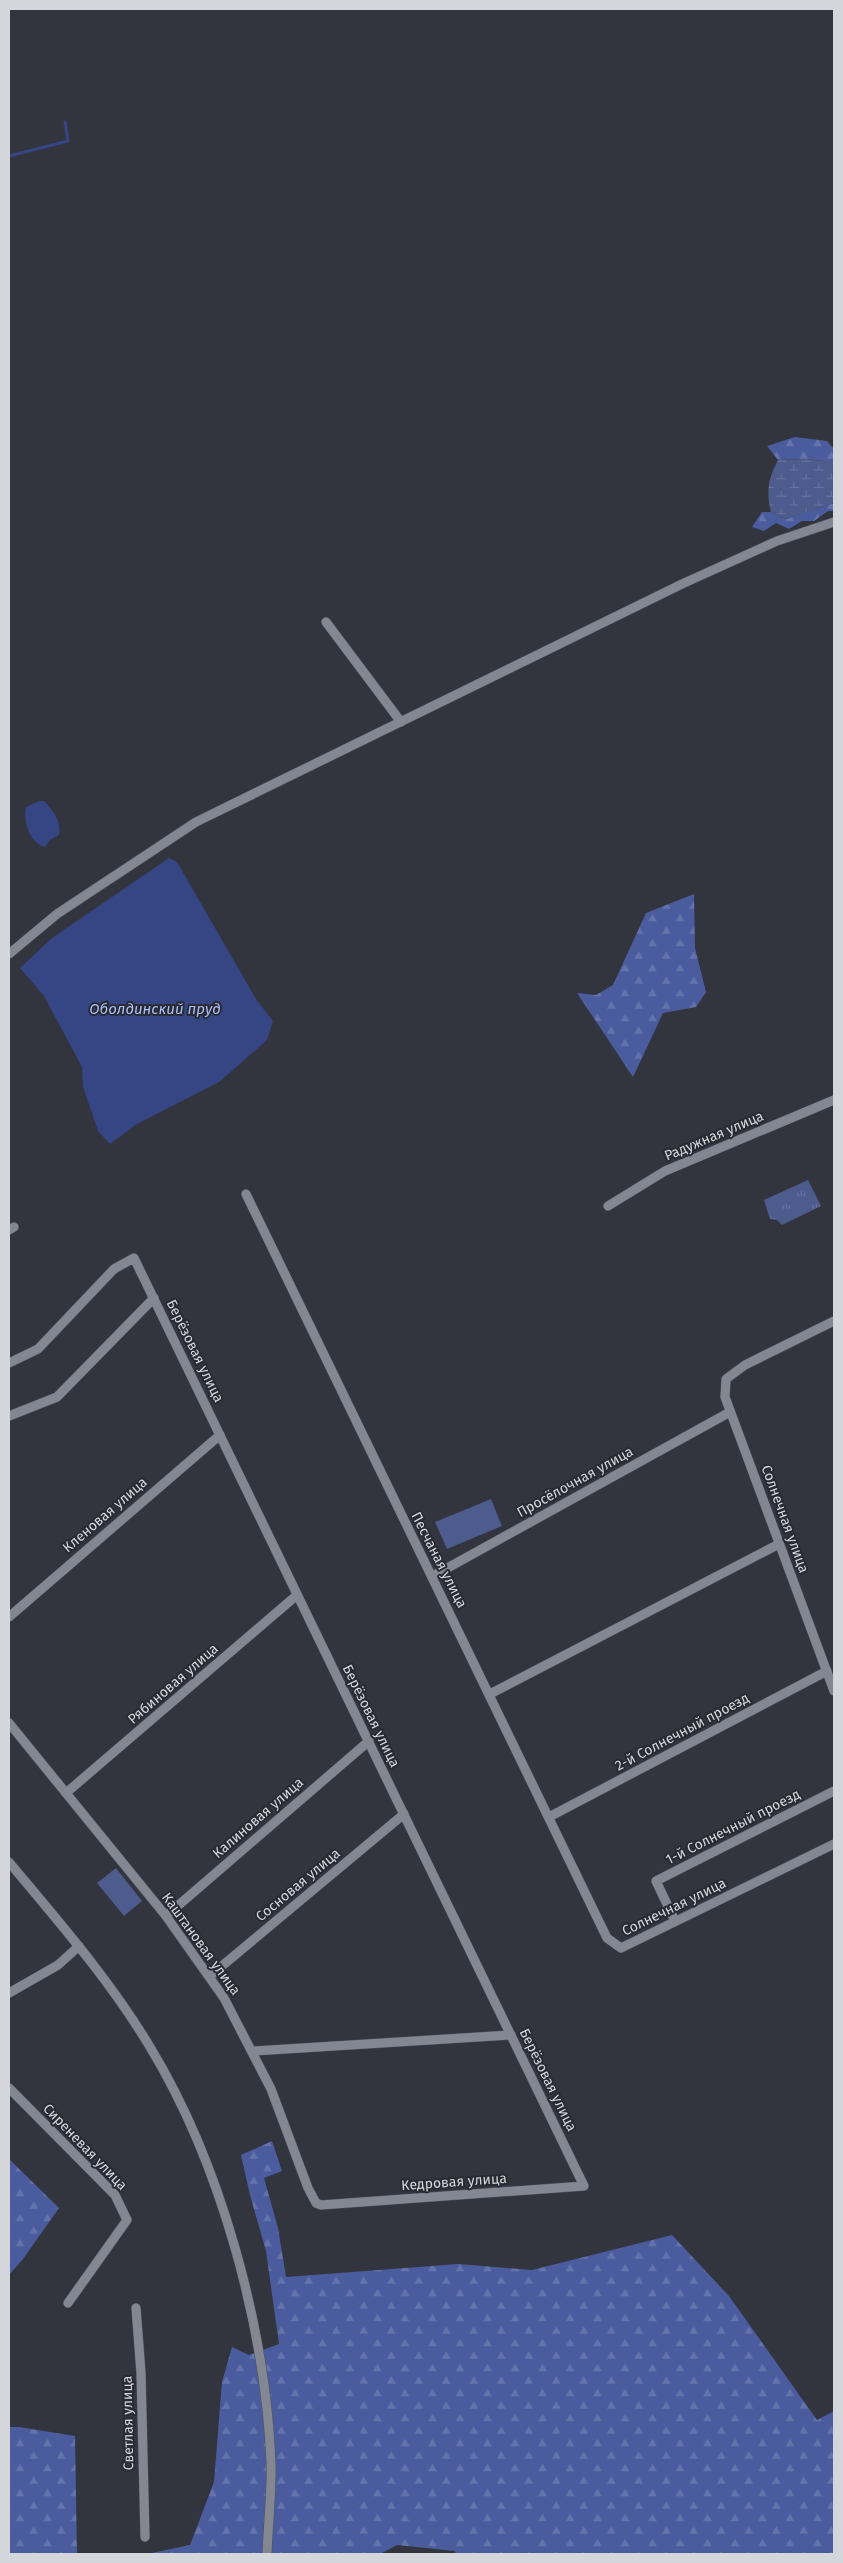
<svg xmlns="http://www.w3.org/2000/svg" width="843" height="2563" viewBox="0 0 843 2563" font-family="'Fira Sans',sans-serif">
<defs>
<pattern id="grass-tufts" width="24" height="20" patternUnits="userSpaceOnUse" patternTransform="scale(1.25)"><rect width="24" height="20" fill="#4d5b8d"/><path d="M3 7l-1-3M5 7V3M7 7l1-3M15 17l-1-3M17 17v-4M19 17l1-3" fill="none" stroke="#66729c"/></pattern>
<pattern id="forest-firs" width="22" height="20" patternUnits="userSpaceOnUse" patternTransform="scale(1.25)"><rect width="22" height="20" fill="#4b5c9e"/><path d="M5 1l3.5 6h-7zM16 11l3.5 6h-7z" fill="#6473ab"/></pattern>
<pattern id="wetland-marsh" width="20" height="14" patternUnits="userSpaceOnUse" patternTransform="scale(1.25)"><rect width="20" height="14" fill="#4d5b8d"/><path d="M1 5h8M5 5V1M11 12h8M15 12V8" fill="none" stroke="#66729c"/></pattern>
</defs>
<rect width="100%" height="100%" fill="#32353e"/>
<!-- grass -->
<polygon fill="url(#grass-tufts)" points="808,1180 821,1206 782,1225 777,1220 770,1219 764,1200"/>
<!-- forest -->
<g fill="url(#forest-firs)">
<polygon points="795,437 827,441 834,449 834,462 804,459 778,460 767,446"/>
<polygon points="834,503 834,511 828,511 814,521 802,521 789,529 776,523 764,531 752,527 762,512 771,512 786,519"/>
<polygon points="694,894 695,948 706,992 696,1007 663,1013 633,1077 577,993 596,995 613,985 646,913"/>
<polygon points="272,2141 282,2171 264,2178 278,2228 286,2277 458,2264 532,2270 672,2235 729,2296 817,2420 834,2411 834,2554 456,2554 455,2551 397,2545 380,2554 147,2554 190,2545 214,2482 222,2382 232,2347 249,2355 279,2344 266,2251 250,2195 241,2155"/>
<polygon points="9,2159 59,2208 23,2259 9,2275"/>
<polygon points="9,2427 19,2427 75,2436 77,2554 9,2554"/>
</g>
<!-- wetland -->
<path fill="url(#wetland-marsh)" d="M 804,459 L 834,462 L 834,503 L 786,519 L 771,512 C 766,491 768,479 778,460 Z"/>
<!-- pitch -->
<g fill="#4d5b8d">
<polygon points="491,1499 502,1526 447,1549 435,1522"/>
<polygon points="116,1868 142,1901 124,1916 97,1883"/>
</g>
<!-- water -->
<g fill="#364584">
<path d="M 39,801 L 44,801 C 53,810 62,822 59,835 L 50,840 L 45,847 C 29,842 23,821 26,807 Z"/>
<polygon points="169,858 177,862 256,999 273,1021 267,1040 219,1082 137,1124 110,1144 98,1131 83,1087 82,1067 44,996 20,968 52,938"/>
</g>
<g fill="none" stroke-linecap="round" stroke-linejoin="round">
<!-- stream -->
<polyline stroke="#364584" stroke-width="3" points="9,156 68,141 65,122"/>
<defs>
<g id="minor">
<polyline points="326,622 401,722"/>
<polyline points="9,954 57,914 196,822 682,584 777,541 834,522"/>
<polyline points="246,1194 607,1938 621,1948 834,1844"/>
<polyline points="608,1206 665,1171 834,1100"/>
<polyline points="9,1230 14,1227"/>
<polyline points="834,1321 745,1365 726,1379 725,1397 834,1691"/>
<polyline points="9,1363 38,1349 114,1269 134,1258 584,2186 321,2205 316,2203 308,2188 271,2089 224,1998 166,1916 9,1723"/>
<polyline points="9,1416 57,1397 154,1298"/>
<polyline points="433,1576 730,1412"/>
<polyline points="9,1617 220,1435"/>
<polyline points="490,1694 779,1544"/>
<polyline points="66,1793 297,1595"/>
<polyline points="549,1817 827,1671"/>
<path d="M 9,1862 C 58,1921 110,1980 150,2047 C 221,2164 265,2326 271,2462 C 272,2493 268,2524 267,2554"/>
<polyline points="166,1916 369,1741"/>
<polyline points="675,1921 656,1881 834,1791"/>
<polyline points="210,1976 404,1814"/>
<polyline points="9,1993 58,1965 79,1946"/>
<polyline points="253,2051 511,2035"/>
<polyline points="9,2088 115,2195 127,2220 68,2303"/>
<polyline points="136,2308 141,2373 145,2537"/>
</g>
</defs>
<!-- minor casing -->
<use href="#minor" stroke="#4e5158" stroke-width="10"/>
<!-- minor -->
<use href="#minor" stroke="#838791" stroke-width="9"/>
</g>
<g text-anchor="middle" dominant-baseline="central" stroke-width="4" stroke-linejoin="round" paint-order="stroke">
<!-- street labels -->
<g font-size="14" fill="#d4d6db" stroke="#282b34">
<text transform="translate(714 1136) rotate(-23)">Радужная улица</text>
<text transform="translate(195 1351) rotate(64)">Берёзовая улица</text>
<text transform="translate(575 1482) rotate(-29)">Просёлочная улица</text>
<text transform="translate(105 1515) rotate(-41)">Кленовая улица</text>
<text transform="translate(785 1519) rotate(70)">Солнечная улица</text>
<text transform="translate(439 1560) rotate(63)">Песчаная улица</text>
<text transform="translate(173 1684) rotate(-41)">Рябиновая улица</text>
<text transform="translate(371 1716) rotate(64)">Берёзовая улица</text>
<text transform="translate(682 1732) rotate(-28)">2-й Солнечный проезд</text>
<text transform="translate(258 1818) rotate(-41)">Калиновая улица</text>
<text transform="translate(733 1827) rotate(-27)">1-й Солнечный проезд</text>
<text transform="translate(298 1885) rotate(-40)">Сосновая улица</text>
<text transform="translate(674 1907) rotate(-26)">Солнечная улица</text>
<text transform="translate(201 1944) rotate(54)">Каштановая улица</text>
<text transform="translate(548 2080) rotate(64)">Берёзовая улица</text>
<text transform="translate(85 2147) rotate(46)">Сиреневая улица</text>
<text transform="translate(454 2182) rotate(-4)">Кедровая улица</text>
<text transform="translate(128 2423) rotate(-91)">Светлая улица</text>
</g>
<!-- water labels -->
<g font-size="15" font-style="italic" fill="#acbef6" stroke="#282b34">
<text x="155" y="1009">Оболдинский пруд</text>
</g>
</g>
<!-- border -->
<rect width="843" height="2563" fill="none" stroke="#d4d6db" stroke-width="20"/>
</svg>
